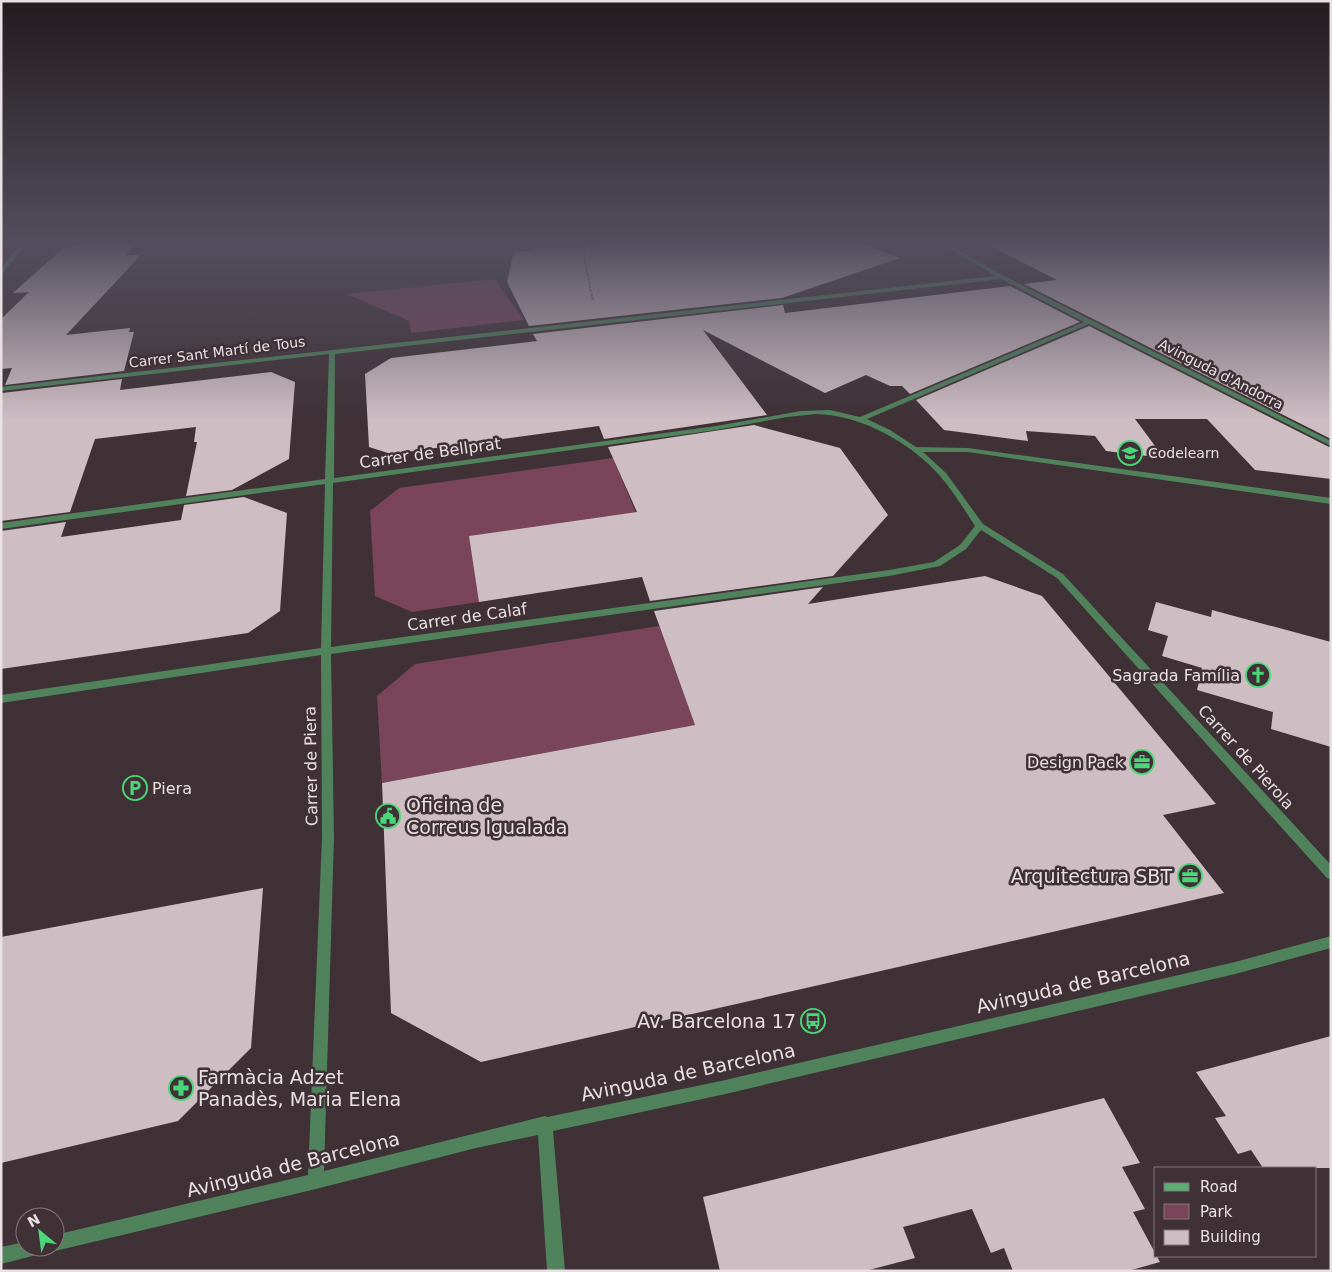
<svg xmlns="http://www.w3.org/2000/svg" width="1332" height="1272" viewBox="0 0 1332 1272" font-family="'DejaVu Sans',sans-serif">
<rect width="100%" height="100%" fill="#3f3136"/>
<!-- green -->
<g fill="#7a445b">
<polygon points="495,279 524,320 411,333 409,321 347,294"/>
<polygon points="613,458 636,513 479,602 412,612 375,596 370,511 399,488"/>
<polygon points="659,626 695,725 382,783 377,696 415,664"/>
</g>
<!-- building -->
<g fill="#cebdc3">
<polygon points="89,242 138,242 125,255 141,255 66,335 130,328 129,332 134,332 124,371 5,385 12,368 1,369 1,319 29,292 13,293 62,249"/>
<polygon points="601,242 857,242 900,258 782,298 529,326 507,282 514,251 532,251 533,248 601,247"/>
<polygon points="983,242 1331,242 1331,439 1024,284 1057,280"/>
<polygon points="1010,286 1080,322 910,394 902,386 890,386 866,375 825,393 703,330 767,415 604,439 599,426 391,454 369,447 365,374 391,358 537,341 533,334 783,305 785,313"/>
<polygon points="1089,326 1331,448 1331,479 1255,470 1207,419 1135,419 1164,458 1106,451 1095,436 1026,431 1028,441 944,430 916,400"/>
<polygon points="271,372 295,382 289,459 232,490 186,496 197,442 194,442 196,427 95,439 70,512 1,521 2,393 122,379 120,390"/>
<polygon points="754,425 840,448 888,515 833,576 650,601 642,577 479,602 469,536 637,512 608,447"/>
<polygon points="244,497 287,513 280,611 248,633 1,669 1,531 66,522 61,537 181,520 184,505"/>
<polygon points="985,576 1042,596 1216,804 1163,815 1224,893 481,1062 391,1013 382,783 695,725 654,611 823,587 808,604"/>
<polygon points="1156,602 1211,617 1212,610 1331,642 1331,747 1271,729 1273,712 1197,690 1202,668 1162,656 1168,636 1148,630"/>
<polygon points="263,888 251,1048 178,1121 1,1163 1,937"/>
<polygon points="1331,1036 1331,1168 1263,1168 1251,1150 1238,1154 1215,1118 1226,1116 1196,1072"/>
<polygon points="1104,1098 1140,1163 1122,1167 1145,1209 1133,1212 1160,1262 1128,1271 1013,1271 1004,1248 991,1253 972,1209 903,1227 915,1258 865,1271 720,1271 703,1197"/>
</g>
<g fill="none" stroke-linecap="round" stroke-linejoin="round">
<!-- path -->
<polyline stroke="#887c80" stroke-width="2" stroke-dasharray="3 1" stroke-linecap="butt" points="586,242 584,257 593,301"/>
<!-- street -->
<g fill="#50835c" fill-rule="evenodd">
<polygon points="32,242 39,242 21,249 16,248"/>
<path d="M 938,242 L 944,242 L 1004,276 L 1331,441 L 1331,446 L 1089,324 L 867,419 L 890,430 L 916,447 L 968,448 L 1331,498 L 1331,504 L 968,452 L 923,452 L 946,473 L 983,524 L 1063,574 L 1331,865 L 1331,879 L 1327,878 L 1057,578 L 981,530 L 966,549 L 940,566 L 889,576 L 331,654 L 334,837 L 324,1171 L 545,1116 L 547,1117 L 721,1081 L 1235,962 L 1331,936 L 1331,948 L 1235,974 L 721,1095 L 553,1131 L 565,1271 L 547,1271 L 538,1135 L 476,1148 L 316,1189 L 55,1251 L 49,1249 L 48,1247 L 55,1247 L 55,1235 L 308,1175 L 322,837 L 321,655 L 1,703 L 1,695 L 321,648 L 325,484 L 1,529 L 1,523 L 325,479 L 329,354 L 1,391 L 1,387 L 996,276 ZM 1001,279 L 1084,322 L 860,417 L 830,410 L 801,411 L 716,426 L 334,478 L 335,354 ZM 816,414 C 861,415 910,442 940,476 C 953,491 964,509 975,526 L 960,545 L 934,562 L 889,570 L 331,647 L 333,483 L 716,430 L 787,417 Z"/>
<polygon points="25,1242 25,1247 46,1247 44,1253 1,1264 1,1247"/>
</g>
<!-- secondary -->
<g fill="#59ae70" fill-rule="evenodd">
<polygon points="1,242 5,242 1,245"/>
<polygon points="21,242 27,242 1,275 1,269"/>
</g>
</g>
<!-- sky -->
<linearGradient id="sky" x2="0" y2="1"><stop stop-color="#231b1e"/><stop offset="0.58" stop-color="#524e5d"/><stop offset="1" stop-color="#524e5d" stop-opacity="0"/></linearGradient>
<rect width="1332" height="420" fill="url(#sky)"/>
<!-- icons -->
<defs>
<symbol id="school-ring" viewBox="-11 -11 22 22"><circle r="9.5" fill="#3f3136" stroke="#49d778" stroke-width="1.5"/><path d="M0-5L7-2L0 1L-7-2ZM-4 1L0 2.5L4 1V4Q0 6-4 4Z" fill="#49d778"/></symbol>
<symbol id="church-ring" viewBox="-11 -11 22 22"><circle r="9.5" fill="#3f3136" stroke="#49d778" stroke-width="1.5"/><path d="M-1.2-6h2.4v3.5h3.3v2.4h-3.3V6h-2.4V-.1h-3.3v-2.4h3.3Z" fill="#49d778"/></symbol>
<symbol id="office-ring" viewBox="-11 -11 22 22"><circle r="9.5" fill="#3f3136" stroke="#49d778" stroke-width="1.5"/><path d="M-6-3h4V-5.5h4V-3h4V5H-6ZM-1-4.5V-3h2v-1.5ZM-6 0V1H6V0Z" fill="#49d778"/></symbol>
<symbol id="parking-ring" viewBox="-11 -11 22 22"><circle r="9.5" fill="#3f3136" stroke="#49d778" stroke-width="1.5"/><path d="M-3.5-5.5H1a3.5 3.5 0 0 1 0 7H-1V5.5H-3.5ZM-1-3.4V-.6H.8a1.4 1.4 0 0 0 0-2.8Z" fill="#49d778"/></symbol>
<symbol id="civic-ring" viewBox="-11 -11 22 22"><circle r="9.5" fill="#3f3136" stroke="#49d778" stroke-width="1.5"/><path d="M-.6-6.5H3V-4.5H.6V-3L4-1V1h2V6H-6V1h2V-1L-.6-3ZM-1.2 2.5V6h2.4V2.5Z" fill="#49d778"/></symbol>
<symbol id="bus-ring" viewBox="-11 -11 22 22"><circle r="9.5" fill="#3f3136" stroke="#49d778" stroke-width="1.5"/><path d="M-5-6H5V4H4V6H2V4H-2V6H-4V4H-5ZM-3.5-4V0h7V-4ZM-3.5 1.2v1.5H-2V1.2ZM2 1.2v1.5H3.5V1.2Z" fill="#49d778"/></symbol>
<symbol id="pharmacy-ring" viewBox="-11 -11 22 22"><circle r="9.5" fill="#3f3136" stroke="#49d778" stroke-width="1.5"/><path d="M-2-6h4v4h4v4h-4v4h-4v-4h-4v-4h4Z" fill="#49d778"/></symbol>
</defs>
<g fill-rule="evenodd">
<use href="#school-ring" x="1116" y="439" width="28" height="28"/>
<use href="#church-ring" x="1244" y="661" width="28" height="28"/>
<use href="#office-ring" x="1128" y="748" width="28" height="28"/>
<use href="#parking-ring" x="121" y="774" width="28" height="28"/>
<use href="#civic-ring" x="374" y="802" width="28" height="28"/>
<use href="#office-ring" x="1176" y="862" width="28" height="28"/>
<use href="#bus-ring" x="799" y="1007" width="28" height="28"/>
<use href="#pharmacy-ring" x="167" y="1074" width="28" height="28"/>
</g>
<g text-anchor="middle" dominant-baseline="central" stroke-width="5" stroke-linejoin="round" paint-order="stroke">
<!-- far-street labels -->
<g font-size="14" fill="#e9e0e3" stroke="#3f3136">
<text transform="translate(217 352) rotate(-7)">Carrer Sant Martí de Tous</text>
<text transform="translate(1221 374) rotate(27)">Avinguda d'Andorra</text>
</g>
<!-- far-poi labels -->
<g font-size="14" fill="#e9e0e3" stroke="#3f3136" text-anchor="start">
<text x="1148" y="453">Codelearn</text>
</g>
<!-- street labels -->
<g font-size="16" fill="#e9e0e3" stroke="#3f3136">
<text transform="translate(430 453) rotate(-8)">Carrer de Bellprat</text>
<text transform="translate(467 617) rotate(-8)">Carrer de Calaf</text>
<text transform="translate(1246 757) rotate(48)">Carrer de Pierola</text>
<text transform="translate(311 766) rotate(-91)">Carrer de Piera</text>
</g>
<!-- poi labels -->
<g font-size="16" fill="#e9e0e3" stroke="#3f3136" text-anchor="end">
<text x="1240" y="675">Sagrada Família</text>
<text x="1124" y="762">Design Pack</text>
<text x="152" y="788" text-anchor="start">Piera</text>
</g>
<!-- near-poi labels -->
<g font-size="19" fill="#e9e0e3" stroke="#3f3136" text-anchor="start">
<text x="406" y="805">Oficina de<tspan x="406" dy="22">Correus Igualada</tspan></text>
<text x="1172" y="876" text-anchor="end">Arquitectura SBT</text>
<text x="796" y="1021" text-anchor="end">Av. Barcelona 17</text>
<text x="198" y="1077">Farmàcia Adzet<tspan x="198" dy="22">Panadès, Maria Elena</tspan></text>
</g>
<!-- near-street labels -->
<g font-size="19" fill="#e9e0e3" stroke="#3f3136">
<text transform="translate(1083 982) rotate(-13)">Avinguda de Barcelona</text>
<text transform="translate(688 1072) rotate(-12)">Avinguda de Barcelona</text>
<text transform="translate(293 1164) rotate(-14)">Avinguda de Barcelona</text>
</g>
</g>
<!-- border -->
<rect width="1332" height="1272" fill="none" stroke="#e9e0e3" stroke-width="5"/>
<!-- legend -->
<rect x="1154" y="1167" width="162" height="90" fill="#3f3136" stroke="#83777b"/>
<rect x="1164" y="1183" width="25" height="8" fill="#59ae70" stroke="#83777b"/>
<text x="1200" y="1192" font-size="15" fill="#e9e0e3">Road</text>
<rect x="1164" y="1204" width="25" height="15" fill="#7a445b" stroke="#83777b"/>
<text x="1200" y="1217" font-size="15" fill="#e9e0e3">Park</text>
<rect x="1164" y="1230" width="25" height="15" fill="#cebdc3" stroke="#83777b"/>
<text x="1200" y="1242" font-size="15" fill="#e9e0e3">Building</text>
<!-- north arrow -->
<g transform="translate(40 1232) rotate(331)"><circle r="24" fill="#3f3136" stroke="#83777b"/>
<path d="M0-4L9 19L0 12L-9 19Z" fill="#49d778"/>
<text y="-8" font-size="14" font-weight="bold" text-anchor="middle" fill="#e9e0e3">N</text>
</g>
</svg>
